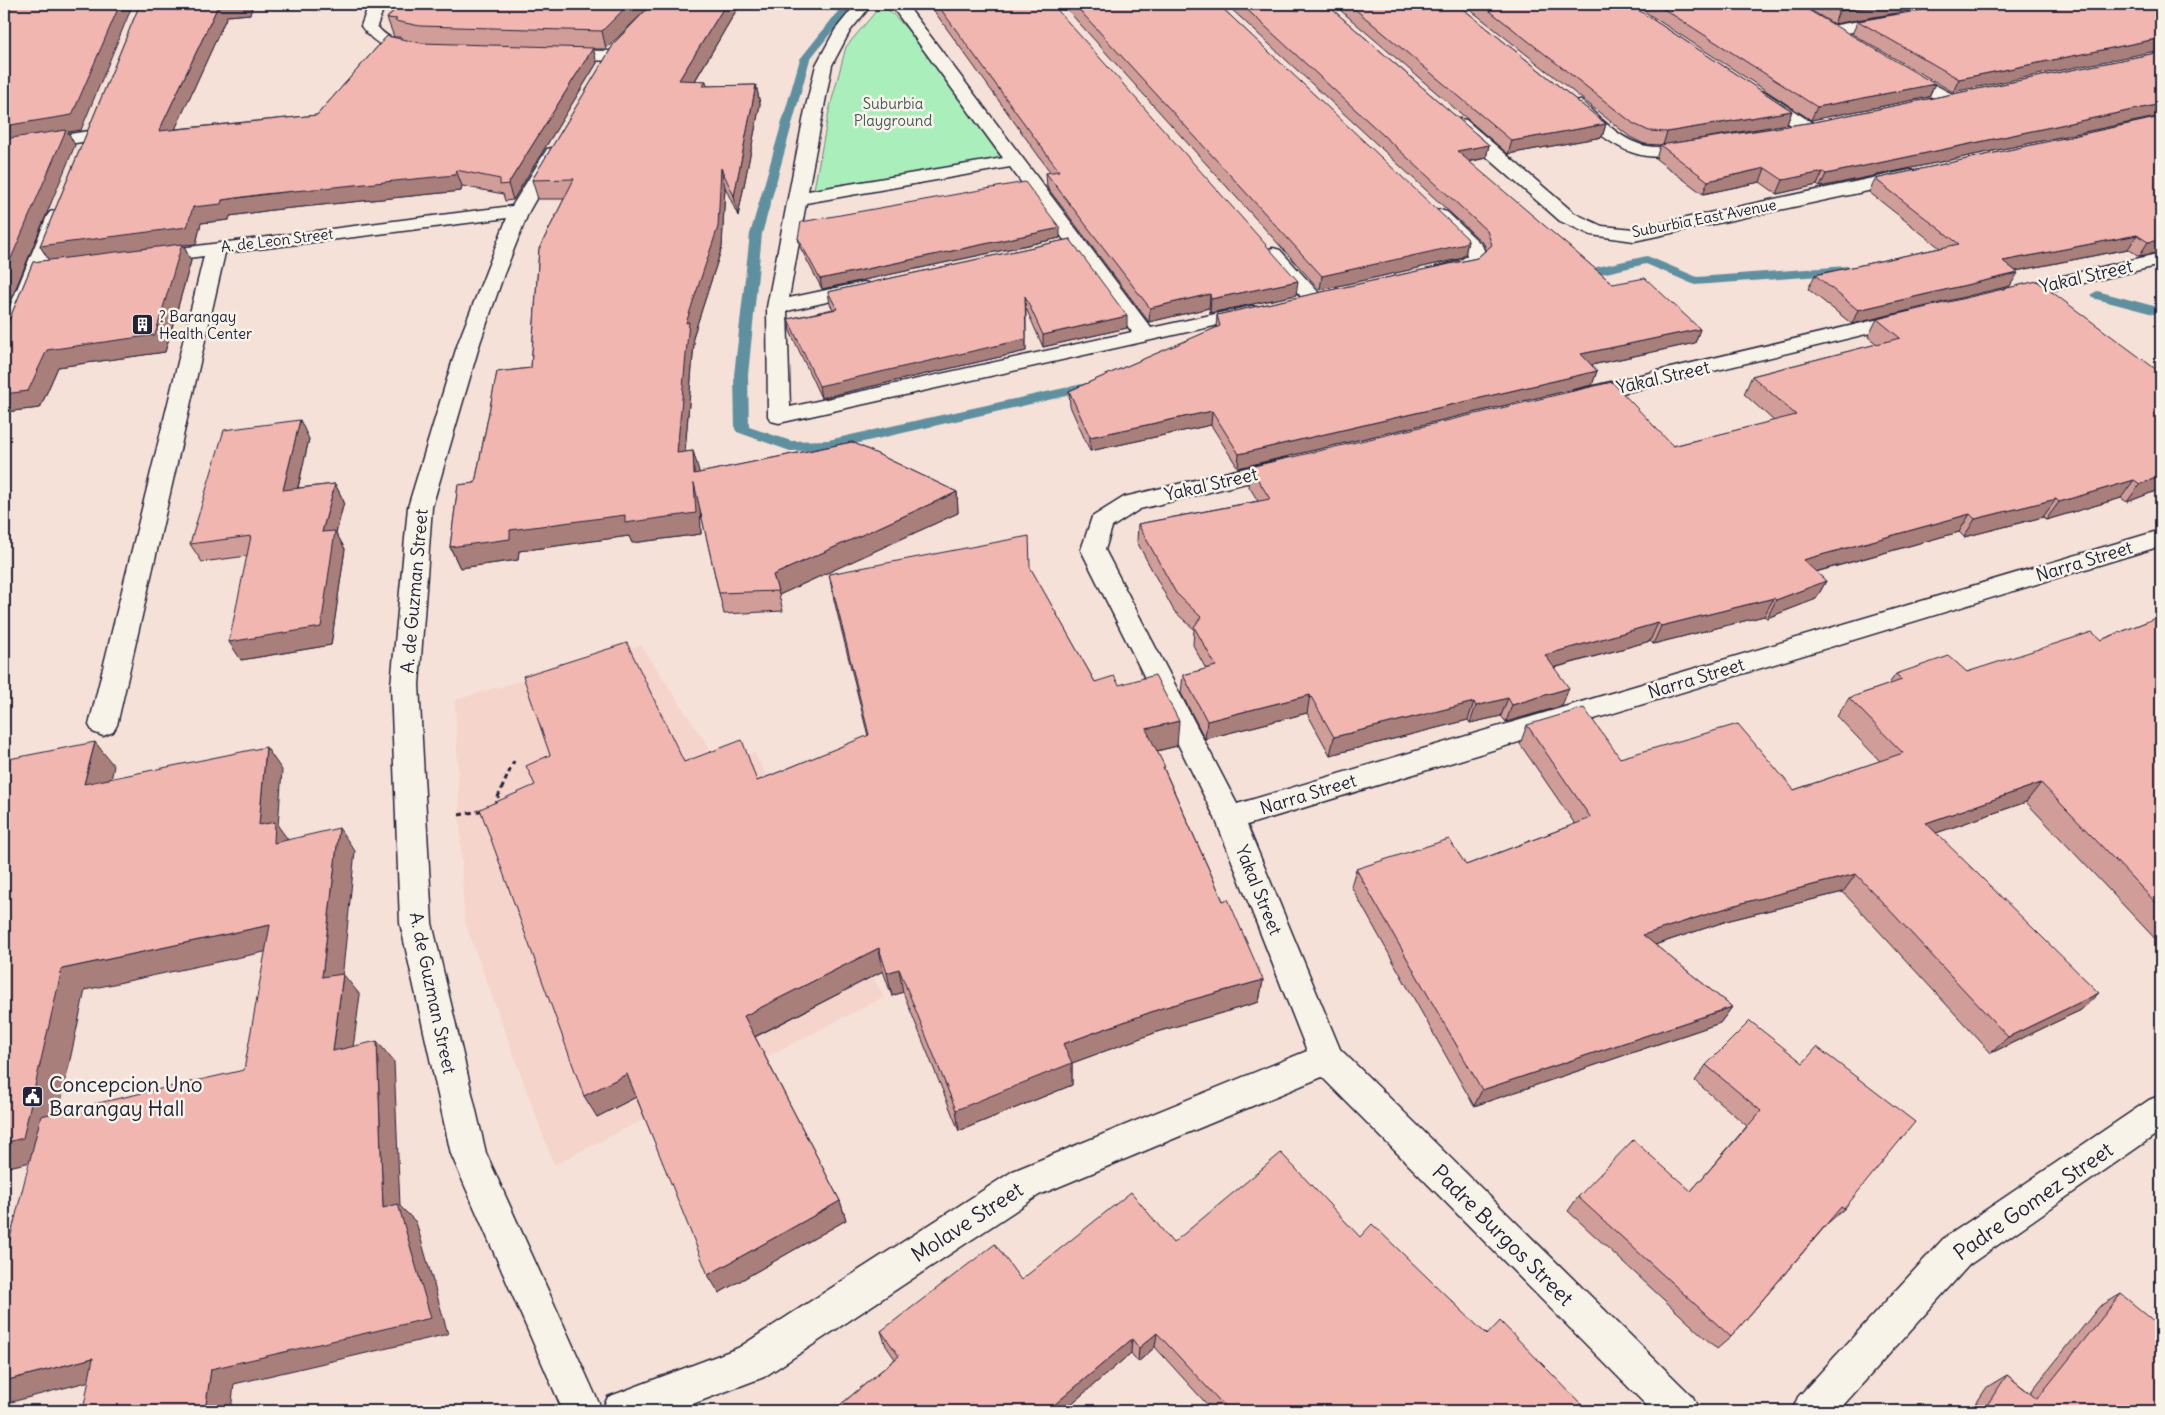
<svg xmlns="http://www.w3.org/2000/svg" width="2165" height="1415" viewBox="0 0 2165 1415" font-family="Delius,sans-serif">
<rect width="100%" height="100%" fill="#f6e1d8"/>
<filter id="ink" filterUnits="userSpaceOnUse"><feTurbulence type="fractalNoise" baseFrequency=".02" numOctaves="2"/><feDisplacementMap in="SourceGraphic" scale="10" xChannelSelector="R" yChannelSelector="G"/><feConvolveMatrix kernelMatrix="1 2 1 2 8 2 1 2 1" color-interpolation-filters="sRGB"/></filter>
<g filter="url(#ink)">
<!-- built -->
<polygon fill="#f5d4cc" points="641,645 721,766 754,752 884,997 554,1165 464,920 455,700"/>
<!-- green -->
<path fill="#aaefbb" stroke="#66887b" d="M 882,4 C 928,45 966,108 1002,159 L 814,189 L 829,111 L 846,47 Z"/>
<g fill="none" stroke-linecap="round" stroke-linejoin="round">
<!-- stream -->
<g fill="#5f90a0" fill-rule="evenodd">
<polygon points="844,4 854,4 810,59 762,234 748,375 749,427 791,441 828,440 1096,381 1101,382 1103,385 1101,388 828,450 790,451 737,432 735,429 734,375 750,234 800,59"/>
<polygon points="1647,256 1697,277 1847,266 1853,270 1847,274 1695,285 1646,264 1575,280 1569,276 1570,273"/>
<polygon points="2097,291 2161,308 2161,316 2092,298 2090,295"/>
</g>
<defs>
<g id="minor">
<path d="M 369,4 L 385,4 L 377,26 C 389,42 406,42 424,47 L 426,50 L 424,53 C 400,59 374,45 361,26 Z"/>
<path d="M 856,4 L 872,4 L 850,31 L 832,65 L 808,191 L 1003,158 L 890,4 L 906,4 L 1151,328 L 1252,306 L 1259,308 L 1262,312 L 1259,316 L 779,423 L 771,421 L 768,416 L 767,307 L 805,110 L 816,65 L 835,30 ZM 1010,167 L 1132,332 L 790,407 L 787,311 L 871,292 L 874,288 L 871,284 L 864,282 L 789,298 L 806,203 Z"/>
<polygon points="1893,15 1899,17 1901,20 1899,23 1831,36 1825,34 1823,31 1825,28 1831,26"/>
<polygon points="558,50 611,51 617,53 619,56 617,59 611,61 552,58 550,55 552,52"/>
<polygon points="1899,66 1956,96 1959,100 1956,104 1944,104 1893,75 1891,71 1893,67"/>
<polygon points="1759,91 1765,92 1814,124 1817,128 1814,132 1808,133 1802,132 1753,100 1750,96 1753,92"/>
<path d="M 1575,100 L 1581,101 C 1603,120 1626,147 1657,147 C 1671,146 1687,140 1700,143 L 1703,147 L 1700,151 C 1634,167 1618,149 1569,109 L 1566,105 L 1569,101 Z"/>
<polygon points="1460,119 1466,120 1574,213 1602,226 1634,229 1910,170 1917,172 1919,176 1917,180 1910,182 1634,241 1591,235 1560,221 1454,128 1451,124 1454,120"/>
<polygon points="89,131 95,132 98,136 95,140 4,154 4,144"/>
<polygon points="553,148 559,149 562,153 529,211 504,274 480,343 432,507 419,685 432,923 486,1153 602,1410 608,1397 738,1348 1013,1171 1307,1051 1215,818 1081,550 1092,517 1124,497 1287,458 1295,461 1299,466 1295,471 1140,509 1112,527 1105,550 1237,804 2161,530 2161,546 1247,825 1340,1049 1693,1397 1699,1411 1652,1411 1322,1077 1039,1195 764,1377 674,1411 563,1411 451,1154 400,923 391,685 408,507 458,343 507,218 225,253 117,725 113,732 103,736 93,732 89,725 204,256 148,263 141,261 138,257 141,253 512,206 547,149"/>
<polygon points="57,210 64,212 67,216 15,346 12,351 4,352 4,321 47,216 50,212"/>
<path d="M 1440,210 L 1447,212 L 1482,245 L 1487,258 C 1477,272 1452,279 1436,275 L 1433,271 L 1436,267 L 1459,261 L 1467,256 L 1466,251 L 1430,216 L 1433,212 Z"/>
<polygon points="1273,248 1280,250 1320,294 1323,298 1320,302 1313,304 1306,302 1266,258 1263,254 1266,250"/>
<polygon points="2161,253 2161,265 2007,301 2000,299 1997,295 2000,291"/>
<polygon points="1909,312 1916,314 1919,318 1916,322 1581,403 1573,401 1570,396 1573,391 1581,389"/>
<polygon points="2161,1095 2161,1131 1969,1265 1838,1411 1792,1411 1798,1397 1943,1239 2149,1100"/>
</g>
</defs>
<!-- minor casing -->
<use href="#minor" stroke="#22223b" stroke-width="3"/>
<!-- path -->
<g stroke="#22223b" stroke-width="3" stroke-dasharray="5 4" stroke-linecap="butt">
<polyline points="494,806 514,761"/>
<polyline points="459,815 484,810"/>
</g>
<!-- minor -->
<use href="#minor" fill="#f7f3e8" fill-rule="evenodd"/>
</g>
<!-- wall -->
<g fill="#d09d98" stroke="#22223b">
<polygon points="140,4 253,4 250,14 227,16 175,129 317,115 387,36 401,39 401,37 394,37 387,18 400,4 740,4 695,81 706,81 707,86 756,85 760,104 738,216 725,187 722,247 693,337 694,343 685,452 693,451 699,473 852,442 957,492 958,513 779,595 783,611 724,614 719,593 700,509 701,534 632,543 629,536 519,551 518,560 460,568 450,547 458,485 475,483 497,372 531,368 539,249 564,199 538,199 532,180 615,42 651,4 606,49 593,49 597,63 513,200 505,201 503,194 462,186 461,191 272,210 230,216 229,220 201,223 196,244 183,245 191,261 165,352 58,367 40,408 4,412 4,333 5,330 33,262 49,260 40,246"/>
<polygon points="768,4 845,4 839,10"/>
<polygon points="929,4 1052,4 1296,295 1210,313 1209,308 1149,322 1047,187 1046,173 1051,173"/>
<polygon points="1062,4 1218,4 1468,241 1465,255 1458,259 1320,290"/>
<polygon points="1226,4 1326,4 1489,145 1486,158 1469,162 1613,284 1700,329 1695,343 1592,365 1597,371 1592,385 1238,468 1211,425 1090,451 1070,406 1069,391 1216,328 1217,315 1477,258 1486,250 1484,244"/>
<polygon points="1333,4 1457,4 1606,124 1602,137 1508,154"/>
<polygon points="1463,4 1629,4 1792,111 1787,124 1685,141 1814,122 2161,52 2161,116 1820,187 1817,185 1777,194 1760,182 1703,194 1656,159 1660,145 1661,145 1644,144 1630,137"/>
<polygon points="1633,4 1798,4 1929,97 1811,120"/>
<polygon points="1800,4 1949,4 1834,24"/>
<polygon points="2161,4 1953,92 1852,34 1858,21"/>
<polygon points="2161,117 2161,252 2139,256 2128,249 2016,271 2010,286 1852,324 1808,289 1815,275 1940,248 1869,192 1875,179"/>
<polygon points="798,238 1060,238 822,289 800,247"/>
<polygon points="1070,239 1127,328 1043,347 1026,308 1026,351 821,398 790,331 788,319 833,309 830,304 828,292"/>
<polygon points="2161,260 2161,272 2156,268"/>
<polygon points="1877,319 2161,489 2127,502 2121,498 2046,520 2043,517 1964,537 1959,532 1816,572 1826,581 1816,599 1767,618 1764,616 1653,644 1650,641 1554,668 1562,706 1506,722 1501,716 1470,723 1468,720 1330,755 1307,713 1205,739 1181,693 1183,675 1206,669 1193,645 1194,629 1174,611 1137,542 1138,524 1258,501 1248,485 1250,467 1673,446 1774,421 1744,394 1752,376 1877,344 1868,337"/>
<polygon points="309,439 298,488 335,484 344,502 336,533 345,549 331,645 241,660 247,556 202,562 190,544"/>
<polygon points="1030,568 1095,682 1119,685 1177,746 1157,751 1165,771 1223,901 1263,980 1259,1002 1160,1031 1072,1063 1072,1085 959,1131 903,992 892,996 883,971 755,1037 840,1201 846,1220 719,1293 636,1097 597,1117 684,762 757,781 868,736 834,600 829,574"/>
<polygon points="2161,616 2161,945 2026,802 1936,833 2081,1010 1991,1053 1843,892 1730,920 1655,945 1732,1007 1720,1023 1474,1106 1351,886 1356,869 1466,865 1575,824 1520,744 1527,725 1620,758 1794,790 1880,761 1837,716 1849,698 1888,685 1896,674 1967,672 2101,640"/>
<polygon points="1750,1021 1844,1209 1828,1223 1731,1337 1717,1349 1568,1211 1578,1197 1691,1191 1747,1126 1695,1081 1706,1065"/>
<polygon points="1360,1237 1588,1411 1213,1411 1155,1347 1138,1362 1131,1353 1063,1411 833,1411 895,1359 886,1346 881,1331 1021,1280 1173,1243"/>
<polygon points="2121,1294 2161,1411 1971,1411 1987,1387 2007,1375 2030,1393 2099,1307"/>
</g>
<!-- shaded-wall -->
<g fill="#a97f7c" stroke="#22223b">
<polygon points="120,4 133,4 81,130 68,132 75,145 4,317 4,126"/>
<polygon points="219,4 253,4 250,14 227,16 167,147 159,131"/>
<polygon points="629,4 652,4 606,49 602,31"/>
<polygon points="726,4 740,4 684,99 679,80"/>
<polygon points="839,4 845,4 839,10"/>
<polygon points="1883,4 1949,4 1834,24 1839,11"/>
<polygon points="2161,38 2161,50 1953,92 1959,79"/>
<polygon points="593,48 597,63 513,200 508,184"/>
<polygon points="1935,84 1929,97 1811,120 1817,107"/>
<polygon points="756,85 760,104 738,216 734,196"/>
<polygon points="2161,104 2161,116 1820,187 1826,174"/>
<polygon points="1792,111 1787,124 1663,145 1667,132"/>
<polygon points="1606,124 1602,137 1508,154 1512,141"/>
<polygon points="1489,145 1486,158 1454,164 1457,151"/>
<polygon points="721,168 725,187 722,247 693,337 694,343 683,474 677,453 686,323"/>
<polygon points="1765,168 1760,182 1703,194 1708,181"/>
<polygon points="456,170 462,186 461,191 272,210 230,216 229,220 201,223 196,244 183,245 191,261 165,352 58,367 40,408 4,412 4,394 50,262 40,246 222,200"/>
<polygon points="1823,172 1817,185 1777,194 1783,180"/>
<polygon points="1060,228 1060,238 822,289 820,279"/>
<polygon points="2137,235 2128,249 1995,275 2003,261"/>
<polygon points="2161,240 2161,252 2139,256 2148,242"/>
<polygon points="1468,241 1465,255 1458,259 1320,290 1322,276"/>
<polygon points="2018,273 2010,286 1852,324 1858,310"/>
<polygon points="1298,281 1296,295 1210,313 1211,299"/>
<polygon points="1210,294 1209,308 1149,322 1150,308"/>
<polygon points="1025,296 1026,351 821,398 819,386"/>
<polygon points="1127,316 1127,328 1043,347 1043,335"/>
<polygon points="1700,329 1695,343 1577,368 1581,354"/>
<polygon points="1597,371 1592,385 1238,468 1239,454"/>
<polygon points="1212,411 1211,425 1090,451 1090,437"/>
<polygon points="300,420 309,439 293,508 283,490"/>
<polygon points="693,451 699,471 700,495 694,474"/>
<polygon points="2161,476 2161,489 2127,502 2140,484"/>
<polygon points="2134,480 2121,498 2046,520 2059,502"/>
<polygon points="694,483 700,503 701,534 632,543 629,536 519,551 518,560 460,568 450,547 510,530"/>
<polygon points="335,484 344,502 336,533 345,549 331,645 241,660 229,642 322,532"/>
<polygon points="957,492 958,513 779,595 773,575"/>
<polygon points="2056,499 2043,517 1964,537 1975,519"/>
<polygon points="1970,514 1959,532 1793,578 1803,560"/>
<polygon points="1826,581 1816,599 1767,618 1776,600"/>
<polygon points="1774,598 1764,616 1653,644 1661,626"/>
<polygon points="1658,623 1650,641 1538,672 1545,655"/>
<polygon points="1569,688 1562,706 1506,722 1512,705"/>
<polygon points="1310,695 1307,713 1205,739 1207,721"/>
<polygon points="1508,698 1501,716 1470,723 1476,706"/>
<polygon points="1474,702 1468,720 1330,755 1334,737"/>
<polygon points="1179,721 1177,746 1144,754 1146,729"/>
<polygon points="95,742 114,766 105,808 84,784"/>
<polygon points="266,747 282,770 278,826 292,845 291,866 259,825"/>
<polygon points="2041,783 2026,802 1913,841 1926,823"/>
<polygon points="339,828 355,851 340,999 322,977"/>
<polygon points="1856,874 1843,892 1730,920 1633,952 1643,935 1742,903"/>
<polygon points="270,925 288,947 85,990 49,1158 4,1168 4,1143 62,969"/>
<polygon points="879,948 883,971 752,1038 744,1016"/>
<polygon points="899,969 903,992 892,996 887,973"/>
<polygon points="343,974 360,995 350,1071 333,1051"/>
<polygon points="1263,980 1259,1002 1160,1031 1072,1063 1072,1085 959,1131 956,1110 1063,1044 1162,1008"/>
<polygon points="2099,993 2081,1010 1991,1053 2008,1037"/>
<polygon points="1732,1007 1720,1023 1474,1106 1482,1090"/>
<polygon points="377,1041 394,1062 400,1206 416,1222 448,1334 234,1384 231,1411 205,1411 211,1369 383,1208"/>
<polygon points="627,1074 638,1096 597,1117 584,1096"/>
<polygon points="840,1201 846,1220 719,1293 708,1275"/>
<polygon points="1157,1333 1155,1347 1138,1362 1139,1348"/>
<polygon points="1132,1339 1131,1353 1063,1411 1047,1411"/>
<polygon points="93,1358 120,1373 4,1404 4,1381"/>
</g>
<!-- building -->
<g fill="#f2b6b1" stroke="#22223b">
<polygon points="10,4 120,4 72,115 4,126 4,27"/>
<polygon points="140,4 219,4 159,131 317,115 387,36 421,43 593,48 508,184 500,185 500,179 456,170 455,175 264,194 222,200 221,204 193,207 187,227 40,246"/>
<polygon points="400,4 629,4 602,31 420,26 395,21 397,19 387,18"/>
<polygon points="652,4 726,4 679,80 706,81 703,86 756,85 734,196 721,168 718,227 686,323 689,322 677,453 693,451 694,474 852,442 957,492 773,575 778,591 719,593 694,483 696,513 625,523 625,515 510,530 510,539 450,547 458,485 475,483 497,372 531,368 539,249 574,179 532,180 615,42"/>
<polygon points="937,4 1052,4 1298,281 1211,299 1210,294 1150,308 1046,173 1059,171"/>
<polygon points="1074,4 1218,4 1467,238 1468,241 1461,245 1322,276"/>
<polygon points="1241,4 1326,4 1489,145 1457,151 1613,284 1645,278 1700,329 1581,354 1597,371 1239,454 1212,411 1090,437 1069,391 1220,326 1217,315 1477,258 1492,245 1487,231"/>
<polygon points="1349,4 1457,4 1606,124 1512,141"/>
<polygon points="1481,4 1629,4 1792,111 1667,132 1649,131 1634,124"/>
<polygon points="1656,4 1798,4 1935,84 1817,107"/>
<polygon points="1826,4 1883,4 1839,11"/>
<polygon points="1958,4 2161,4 2161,38 1959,79 1858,21"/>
<polygon points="2161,52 2161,104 1826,174 1823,172 1783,180 1765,168 1708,181 1660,145 1814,122"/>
<polygon points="2161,117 2161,240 2148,242 2137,235 2003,261 2018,273 1858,310 1815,275 1959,244 1875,179"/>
<polygon points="66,130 4,275 4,139"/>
<polygon points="1025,182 1060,228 820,279 798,238 801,222"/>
<polygon points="1070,239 1127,316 1043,335 1025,296 1026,339 819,386 788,319 837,309 828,292"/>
<polygon points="182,244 155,335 47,350 28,391 4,394 4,333 5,330 33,262"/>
<polygon points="2037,281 2161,373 2161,476 2140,484 2134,480 2059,502 2056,499 1975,519 1970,514 1803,560 1826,581 1776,600 1774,598 1661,626 1658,623 1545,655 1569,688 1512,705 1508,698 1476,706 1474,702 1334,737 1310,695 1207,721 1183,675 1216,666 1194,627 1201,617 1176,593 1138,524 1270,499 1250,467 1612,382 1673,446 1796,415 1752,376 1900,338 1877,319"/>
<polygon points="300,420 283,490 335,484 322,532 335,531 321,627 229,642 251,536 190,544 224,430"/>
<polygon points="1029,536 1030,567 1095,682 1114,676 1119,685 1155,675 1179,721 1146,729 1165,767 1163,767 1223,901 1228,899 1263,980 1162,1008 1063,1044 1072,1063 956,1110 899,969 887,973 879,948 744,1016 840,1201 708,1275 627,1074 584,1096 480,809 535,785 526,766 550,755 523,676 627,643 684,762 742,740 757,781 869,735 829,574"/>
<polygon points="2161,616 2161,908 2041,783 1926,823 2099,993 2008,1037 1856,874 1742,903 1643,935 1732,1007 1482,1090 1356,869 1449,839 1466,865 1591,818 1527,725 1584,708 1620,758 1738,724 1794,790 1903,753 1849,698 1902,680 1896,674 1949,656 1967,672 2092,632 2101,640"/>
<polygon points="95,742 84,784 266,747 259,825 275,822 274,843 339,828 322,977 343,974 333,1051 377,1041 383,1208 398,1204 431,1318 211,1369 205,1411 83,1411 93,1358 4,1381 4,1262 41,1116 244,1070 270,925 62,969 23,1138 4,1143 4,760"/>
<polygon points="1750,1021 1803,1063 1817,1047 1915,1122 1844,1209 1841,1207 1731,1337 1578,1197 1633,1140 1691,1191 1761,1111 1706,1065"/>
<polygon points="1281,1153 1360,1237 1372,1224 1487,1335 1500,1321 1588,1411 1229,1411 1157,1333 1139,1348 1132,1339 1047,1411 833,1411 899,1356 881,1331 995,1244 1021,1280 1131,1192 1173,1243"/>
<polygon points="2121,1294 2161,1327 2161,1411 1983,1411 2007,1375 2037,1399"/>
</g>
</g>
<!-- icons -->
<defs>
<symbol id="building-square" viewBox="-11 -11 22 22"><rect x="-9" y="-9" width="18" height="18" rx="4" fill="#22223b" stroke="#f7f3e8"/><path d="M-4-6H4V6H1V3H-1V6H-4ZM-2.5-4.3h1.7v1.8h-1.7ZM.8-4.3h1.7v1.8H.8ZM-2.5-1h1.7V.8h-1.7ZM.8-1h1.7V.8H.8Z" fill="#fff"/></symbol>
<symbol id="civic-square" viewBox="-11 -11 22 22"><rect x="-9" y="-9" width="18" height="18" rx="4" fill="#22223b" stroke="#f7f3e8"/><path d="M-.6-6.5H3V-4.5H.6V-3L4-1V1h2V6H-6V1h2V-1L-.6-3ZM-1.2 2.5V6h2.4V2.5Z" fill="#fff"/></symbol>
</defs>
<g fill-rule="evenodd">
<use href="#building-square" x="130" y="312" width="25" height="25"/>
<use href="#civic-square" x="20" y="1084" width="25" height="25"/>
</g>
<g text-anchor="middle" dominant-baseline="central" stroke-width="5" stroke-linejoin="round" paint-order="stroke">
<!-- far-park labels -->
<g font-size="15" fill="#44555b" stroke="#f7f3e8">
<text x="893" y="103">Suburbia<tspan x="893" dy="17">Playground</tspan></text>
</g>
<!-- far-street labels -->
<g font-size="15" fill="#22223b" stroke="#f7f3e8">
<text transform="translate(1704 218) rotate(-11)">Suburbia East Avenue</text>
<text transform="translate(277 240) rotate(-7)">A. de Leon Street</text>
</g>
<!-- far-poi labels -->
<g font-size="15" fill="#22223b" stroke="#f7f3e8" text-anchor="start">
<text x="159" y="316">? Barangay<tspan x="159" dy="17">Health Center</tspan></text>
</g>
<!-- street labels -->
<g font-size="18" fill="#22223b" stroke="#f7f3e8">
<text transform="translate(2086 276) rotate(-13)">Yakal Street</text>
<text transform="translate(1663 377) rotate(-13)">Yakal Street</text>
<text transform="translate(1211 484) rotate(-13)">Yakal Street</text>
<text transform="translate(2084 561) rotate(-17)">Narra Street</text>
<text transform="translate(414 591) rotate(-85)">A. de Guzman Street</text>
<text transform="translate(1696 678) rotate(-17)">Narra Street</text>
<text transform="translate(1308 794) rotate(-17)">Narra Street</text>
<text transform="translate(1259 890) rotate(68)">Yakal Street</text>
<text transform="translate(433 993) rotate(78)">A. de Guzman Street</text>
</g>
<!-- near-poi labels -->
<g font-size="21" fill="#22223b" stroke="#f7f3e8" text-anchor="start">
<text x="49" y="1084">Concepcion Uno<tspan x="49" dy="24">Barangay Hall</tspan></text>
</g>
<!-- near-street labels -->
<g font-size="21" fill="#22223b" stroke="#f7f3e8">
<text transform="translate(2033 1201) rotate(-35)">Padre Gomez Street</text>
<text transform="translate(967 1222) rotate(-33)">Molave Street</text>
<text transform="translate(1503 1235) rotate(45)">Padre Burgos Street</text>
</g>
</g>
<!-- margin -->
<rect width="2165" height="1415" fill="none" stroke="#f7f3e8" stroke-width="20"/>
<rect x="10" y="10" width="2145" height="1395" fill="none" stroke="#22223b" stroke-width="2" filter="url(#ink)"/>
</svg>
